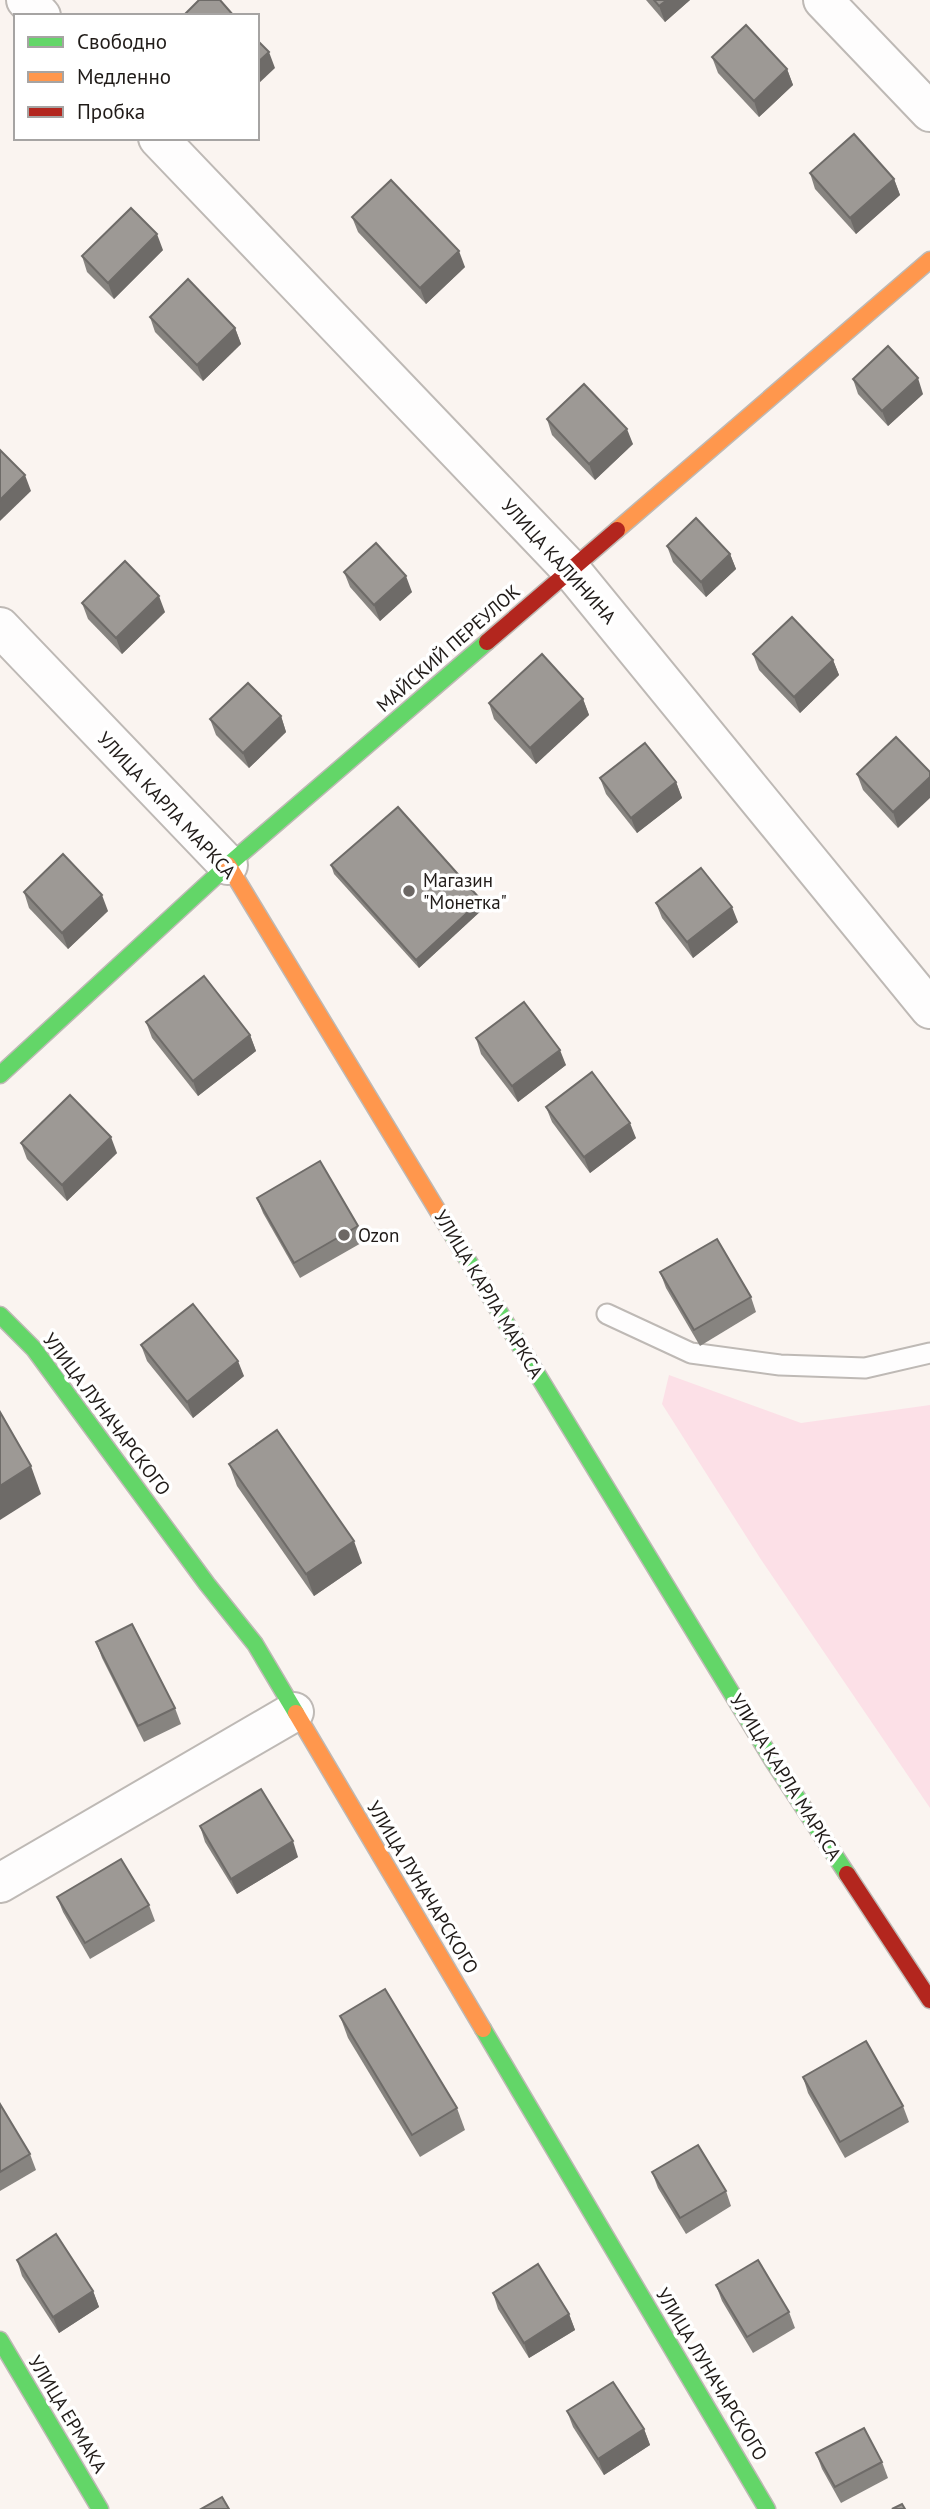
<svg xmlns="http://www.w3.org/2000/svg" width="930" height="2509" viewBox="0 0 930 2509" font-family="'PT Sans',sans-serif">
<rect width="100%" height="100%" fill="#faf4f0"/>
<!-- green -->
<polygon fill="#fce0e7" points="669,1375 801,1423 930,1405 930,1808 760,1558 662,1404"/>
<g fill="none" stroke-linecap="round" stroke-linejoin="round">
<defs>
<polyline id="lane" points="607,1314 691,1353 780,1365 865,1368 930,1353"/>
<g id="street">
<polyline points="26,0 41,16"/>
<polyline points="823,0 930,112"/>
<polyline points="158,138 571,570 930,1009"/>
<polyline points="0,627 228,865"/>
<polyline points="0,1883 294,1712"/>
</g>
<g id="fast">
<polyline points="0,1075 228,865 487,642"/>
<polyline points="450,1231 773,1761 847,1874"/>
<polyline points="0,1315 34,1349 207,1584 255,1644 296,1713"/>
<polyline points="483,2029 767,2509"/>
<polyline points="0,2340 100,2509"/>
</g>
<g id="slow">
<polyline points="617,530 930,260"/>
<polyline points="228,865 450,1231"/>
<polyline points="296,1713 483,2029"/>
</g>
<g id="jam">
<polyline points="487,642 617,530"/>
<polyline points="847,1874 930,2000"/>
</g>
</defs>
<!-- lane casing -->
<use href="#lane" stroke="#beb9b5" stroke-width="23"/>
<!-- street casing -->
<use href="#street" stroke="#beb9b5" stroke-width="42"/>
<!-- fast casing -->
<use href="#fast" stroke="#beb9b5" stroke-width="19"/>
<!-- slow casing -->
<use href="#slow" stroke="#beb9b5" stroke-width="19"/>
<!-- jam casing -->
<use href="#jam" stroke="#beb9b5" stroke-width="19"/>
<!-- lane -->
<use href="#lane" stroke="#fefdfd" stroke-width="19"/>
<!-- street -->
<use href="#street" stroke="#fefdfd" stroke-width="38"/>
<!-- fast -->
<use href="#fast" stroke="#63d668" stroke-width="16"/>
<!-- slow -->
<use href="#slow" stroke="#ff974d" stroke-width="16"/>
<!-- jam -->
<use href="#jam" stroke="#b3261e" stroke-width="16"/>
</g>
<!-- wall -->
<g fill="#878480">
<polygon points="646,0 690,0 665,22"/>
<polygon points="712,57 787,69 793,85 759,117 718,73"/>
<polygon points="810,173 894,179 900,195 856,234 815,189"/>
<polygon points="352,217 465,267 426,304 358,232"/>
<polygon points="163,250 114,299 87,272 82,256"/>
<polygon points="150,317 235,328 241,344 203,381 155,332"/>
<polygon points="853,379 923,394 888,426 858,394"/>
<polygon points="547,419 633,444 595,480 552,435"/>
<polygon points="667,546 730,554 736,569 706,597 673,562"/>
<polygon points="344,572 412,592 380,621 350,587"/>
<polygon points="82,603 165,612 122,654 88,619"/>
<polygon points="753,654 833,660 839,675 800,713 759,670"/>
<polygon points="583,699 589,715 536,764 494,719 489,703"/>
<polygon points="281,716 286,732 249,768 216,735 210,719"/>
<polygon points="896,737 898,828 863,790 857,774"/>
<polygon points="600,778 676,782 682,798 637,833 606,794"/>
<polygon points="331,865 481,900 484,908 419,968 334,874"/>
<polygon points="24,892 108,911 68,949 29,908"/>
<polygon points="656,903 738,922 693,958 662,918"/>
<polygon points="146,1022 250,1035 256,1051 198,1096 152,1038"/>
<polygon points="476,1038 566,1065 518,1102 481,1054"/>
<polygon points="546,1107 636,1138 590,1173 552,1122"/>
<polygon points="21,1143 117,1153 67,1201 27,1159"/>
<polygon points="257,1198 358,1226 363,1242 300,1278 263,1213"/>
<polygon points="660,1272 751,1297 756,1312 700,1346 666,1288"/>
<polygon points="141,1345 244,1376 193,1418 147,1361"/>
<polygon points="229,1464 362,1563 314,1596 237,1486"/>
<polygon points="96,1642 175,1708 181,1724 144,1742 102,1658"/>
<polygon points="200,1826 298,1857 237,1894 205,1842"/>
<polygon points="57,1897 149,1905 155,1921 90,1959 63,1912"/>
<polygon points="340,2016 457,2108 465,2130 420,2157 348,2038"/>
<polygon points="803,2077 903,2106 909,2122 845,2158 808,2093"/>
<polygon points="0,2104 30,2154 36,2170 0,2191"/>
<polygon points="652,2172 726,2191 731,2206 686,2234 658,2188"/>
<polygon points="17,2260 93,2291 99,2307 59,2333 22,2276"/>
<polygon points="716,2285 789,2312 795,2328 753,2353 722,2301"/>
<polygon points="493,2293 569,2314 575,2330 529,2358 498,2309"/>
<polygon points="567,2411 644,2429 650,2445 604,2475 573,2427"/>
<polygon points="816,2453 882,2462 888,2478 841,2503 822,2469"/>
</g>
<!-- shaded-wall -->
<g fill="#6e6b68">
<polygon points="667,0 690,0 665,22 659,6"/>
<polygon points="269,52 275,68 257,85 257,63"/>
<polygon points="787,69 793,85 759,117 754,101"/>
<polygon points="894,179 900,195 856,234 850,218"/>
<polygon points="157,234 163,250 114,299 108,283"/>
<polygon points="459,251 465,267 426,304 420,288"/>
<polygon points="235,328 241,344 203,381 197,365"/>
<polygon points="918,378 923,394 888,426 882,411"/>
<polygon points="627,429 633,444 595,480 589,464"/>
<polygon points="25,475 31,491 0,521 0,500"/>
<polygon points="730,554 736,569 706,597 701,582"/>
<polygon points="406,576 412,592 380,621 374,605"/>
<polygon points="159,596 165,612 122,654 116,638"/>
<polygon points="833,660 839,675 800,713 794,697"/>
<polygon points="583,699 589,715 536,764 530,748"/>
<polygon points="281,716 286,732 249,768 243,753"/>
<polygon points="930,777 930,798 898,828 893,812"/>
<polygon points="676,782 682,798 637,833 631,818"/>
<polygon points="102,895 108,911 68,949 62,933"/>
<polygon points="481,900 484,908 419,968 416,960"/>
<polygon points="732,907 738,922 693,958 687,942"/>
<polygon points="250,1035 256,1051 198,1096 193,1081"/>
<polygon points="560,1050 566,1065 518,1102 512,1086"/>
<polygon points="630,1123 636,1138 590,1173 584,1157"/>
<polygon points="111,1137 117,1153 67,1201 62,1185"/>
<polygon points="238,1361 244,1376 193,1418 187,1402"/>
<polygon points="31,1466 41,1494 0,1520 0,1486"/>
<polygon points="354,1541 362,1563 314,1596 306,1574"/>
<polygon points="293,1841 298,1857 237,1894 231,1879"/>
<polygon points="93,2291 99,2307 59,2333 53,2317"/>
<polygon points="569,2314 575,2330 529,2358 524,2343"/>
<polygon points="644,2429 650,2445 604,2475 598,2459"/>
</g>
<!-- building -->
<g fill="#9d9995" stroke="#6e6b68" stroke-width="2">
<polygon points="199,0 220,0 234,16 183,16"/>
<polygon points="654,0 667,0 659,6"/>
<polygon points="746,25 787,69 754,101 712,57"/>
<polygon points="257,40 269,52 257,63"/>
<polygon points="854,134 894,179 850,218 810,173"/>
<polygon points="391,180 459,251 420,288 352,217"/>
<polygon points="131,208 157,234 108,283 82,256"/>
<polygon points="188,279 235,328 197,365 150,317"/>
<polygon points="888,346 918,378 882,411 853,379"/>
<polygon points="584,384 627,429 589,464 547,419"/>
<polygon points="0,450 25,475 0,500"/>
<polygon points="696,518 730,554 701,582 667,546"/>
<polygon points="376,543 406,576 374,605 344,572"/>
<polygon points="125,561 159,596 116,638 82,603"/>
<polygon points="792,617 833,660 794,697 753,654"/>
<polygon points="542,654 583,699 530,748 489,703"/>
<polygon points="248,683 281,716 243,753 210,719"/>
<polygon points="896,737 930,772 930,777 893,812 857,774"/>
<polygon points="645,743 676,782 631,818 600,778"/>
<polygon points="398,807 481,900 416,960 331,865"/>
<polygon points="63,854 102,895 62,933 24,892"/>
<polygon points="701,868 732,907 687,942 656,903"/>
<polygon points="204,976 250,1035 193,1081 146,1022"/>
<polygon points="524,1002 560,1050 512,1086 476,1038"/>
<polygon points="592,1072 630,1123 584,1157 546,1107"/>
<polygon points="70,1095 111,1137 62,1185 21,1143"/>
<polygon points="320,1161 358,1226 294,1263 257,1198"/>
<polygon points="717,1239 751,1297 694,1330 660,1272"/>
<polygon points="193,1304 238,1361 187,1402 141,1345"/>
<polygon points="0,1412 31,1466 0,1486"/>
<polygon points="277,1430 354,1541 306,1574 229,1464"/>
<polygon points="132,1624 175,1708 138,1726 96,1642"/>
<polygon points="261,1789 293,1841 231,1879 200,1826"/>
<polygon points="121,1859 149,1905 85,1943 57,1897"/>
<polygon points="385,1989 457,2108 412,2135 340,2016"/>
<polygon points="866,2041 903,2106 840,2142 803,2077"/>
<polygon points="0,2104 30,2154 0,2172"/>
<polygon points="698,2145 726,2191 680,2218 652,2172"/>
<polygon points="56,2234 93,2291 53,2317 17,2260"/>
<polygon points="758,2260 789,2312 747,2337 716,2285"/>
<polygon points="538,2264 569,2314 524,2343 493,2293"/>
<polygon points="613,2382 644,2429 598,2459 567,2411"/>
<polygon points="864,2428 882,2462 835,2487 816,2453"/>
<polygon points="222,2497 229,2509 201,2509"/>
<polygon points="902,2504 905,2509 892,2509"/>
</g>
<!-- markers -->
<g fill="#6c6764" stroke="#fff" stroke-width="2.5">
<circle cx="409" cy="891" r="7"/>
<circle cx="344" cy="1235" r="7"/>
</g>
<g text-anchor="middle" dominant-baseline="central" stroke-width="7" stroke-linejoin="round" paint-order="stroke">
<!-- street labels -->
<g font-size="19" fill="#201b18" stroke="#fff">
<text transform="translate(559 561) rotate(48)">УЛИЦА КАЛИНИНА</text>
<text transform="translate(448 648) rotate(-41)">МАЙСКИЙ ПЕРЕУЛОК</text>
<text transform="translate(167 805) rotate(47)">УЛИЦА КАРЛА МАРКСА</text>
<text transform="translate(489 1294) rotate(59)">УЛИЦА КАРЛА МАРКСА</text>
<text transform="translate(107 1414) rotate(53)">УЛИЦА ЛУНАЧАРСКОГО</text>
<text transform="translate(786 1777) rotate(58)">УЛИЦА КАРЛА МАРКСА</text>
<text transform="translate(423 1887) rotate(59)">УЛИЦА ЛУНАЧАРСКОГО</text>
<text transform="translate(712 2374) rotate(59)">УЛИЦА ЛУНАЧАРСКОГО</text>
<text transform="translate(68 2414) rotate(59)">УЛИЦА ЕРМАКА</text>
</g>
<!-- poi labels -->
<g font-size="19" fill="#201b18" stroke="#fff" text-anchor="start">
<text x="423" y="880">Магазин<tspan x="423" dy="22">"Монетка"</tspan></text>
<text x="358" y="1235">Ozon</text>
</g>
</g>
<!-- legend -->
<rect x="14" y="14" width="245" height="126" fill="#ffffff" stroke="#a6a4a3" stroke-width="2"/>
<rect x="28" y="37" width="35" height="10" fill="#63d668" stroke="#a6a4a3" stroke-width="2"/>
<text x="77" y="49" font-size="21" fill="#201b18">Свободно</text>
<rect x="28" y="72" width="35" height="10" fill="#ff974d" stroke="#a6a4a3" stroke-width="2"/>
<text x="77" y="84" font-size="21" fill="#201b18">Медленно</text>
<rect x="28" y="107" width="35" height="10" fill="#b3261e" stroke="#a6a4a3" stroke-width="2"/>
<text x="77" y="119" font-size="21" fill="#201b18">Пробка</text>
</svg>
